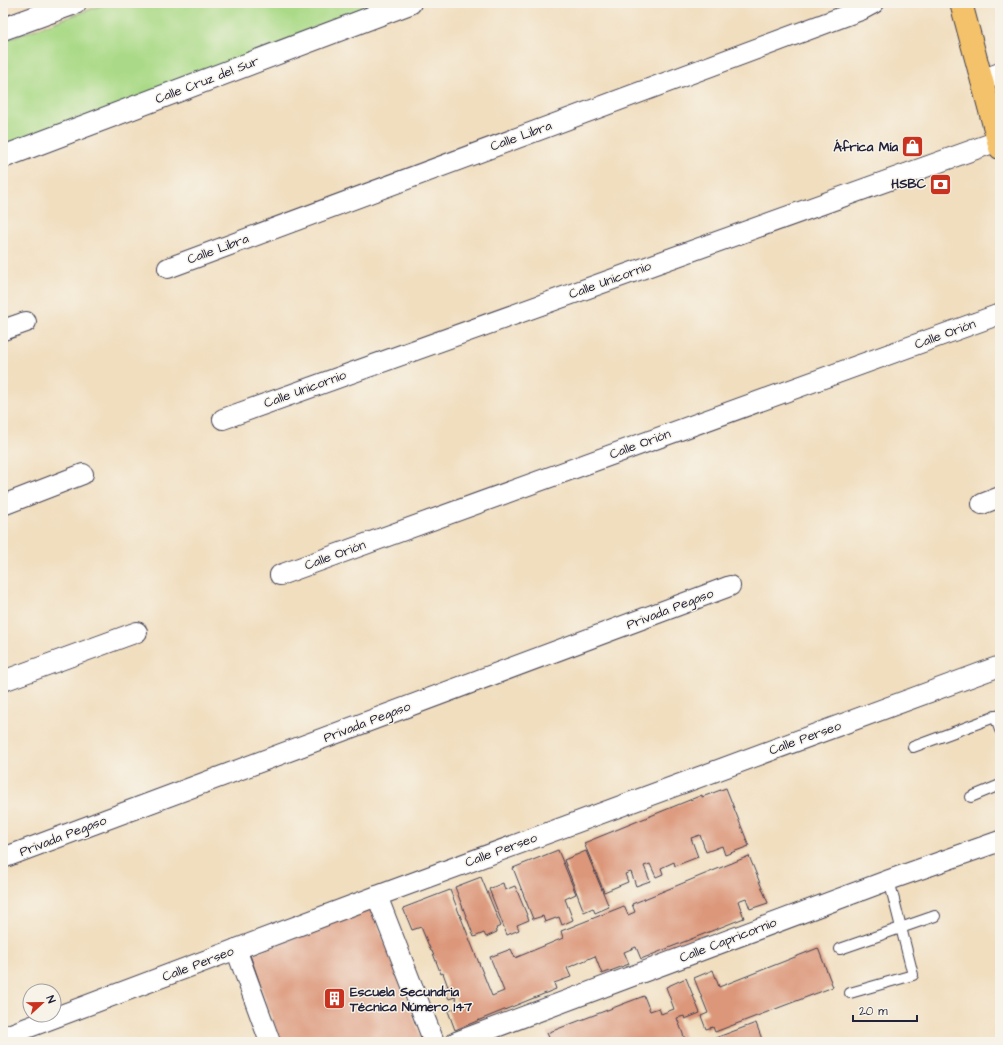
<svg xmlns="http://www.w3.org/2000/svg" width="1003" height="1045" viewBox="0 0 1003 1045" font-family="'Architects Daughter',sans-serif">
<rect width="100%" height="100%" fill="#f7f3e8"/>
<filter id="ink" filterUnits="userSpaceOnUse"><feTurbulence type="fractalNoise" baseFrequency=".025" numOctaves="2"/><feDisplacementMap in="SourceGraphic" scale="8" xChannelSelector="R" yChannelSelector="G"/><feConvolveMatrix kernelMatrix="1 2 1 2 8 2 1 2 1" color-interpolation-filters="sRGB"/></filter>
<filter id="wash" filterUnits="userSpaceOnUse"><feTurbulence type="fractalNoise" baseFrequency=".012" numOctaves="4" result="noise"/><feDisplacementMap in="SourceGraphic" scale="16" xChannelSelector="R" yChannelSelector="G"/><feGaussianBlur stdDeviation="0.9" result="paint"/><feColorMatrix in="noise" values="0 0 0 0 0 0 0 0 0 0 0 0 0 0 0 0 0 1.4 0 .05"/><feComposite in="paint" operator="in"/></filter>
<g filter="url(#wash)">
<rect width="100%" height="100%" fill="#f1debf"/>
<!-- green -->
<polygon fill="#aada87" stroke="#667e61" points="108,3 391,3 3,151 3,41"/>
<g id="blocks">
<!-- building -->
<g fill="#dc977a">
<polygon points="726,788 749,846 725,855 722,846 706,852 700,835 691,838 698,857 675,866 674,862 661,868 663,874 656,877 650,864 644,866 650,881 636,886 631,872 625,874 628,882 604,892 584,843 702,795 702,797"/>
<polygon points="558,850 576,894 565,899 573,920 562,925 559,917 545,922 543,916 533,919 513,868"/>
<polygon points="586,851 609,907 595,913 593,908 584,912 564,860"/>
<polygon points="749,856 768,903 750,909 746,898 738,901 744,918 641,959 636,947 624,952 629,964 602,974 595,956 567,968 571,977 554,983 556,989 455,1030 448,1011 459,1007 455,997 449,999 444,989 448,987 443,973 441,974 432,951 431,951 421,927 412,930 403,908 450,890 492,996 504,991 490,957 511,949 515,958 563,938 561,931 624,906 628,915 635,912 632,904"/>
<polygon points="481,877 501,926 496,928 497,932 486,937 484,933 474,937 455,887"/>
<polygon points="503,883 505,890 515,886 529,920 517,925 519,930 507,935 489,889"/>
<polygon points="371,907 423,1042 280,1042 250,955"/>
<polygon points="818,948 833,987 715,1032 713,1027 706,1029 701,1016 708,1013 694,978 713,970 719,987"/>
<polygon points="686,978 700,1013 685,1019 684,1016 677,1018 686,1042 551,1042 547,1033 644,996 650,1011 659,1008 661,1014 674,1009 666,987"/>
<polygon points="756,1023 763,1042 717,1042 715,1038"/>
</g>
</g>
</g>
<g filter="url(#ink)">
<use href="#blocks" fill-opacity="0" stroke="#413e4f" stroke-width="1"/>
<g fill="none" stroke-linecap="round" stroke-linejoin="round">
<defs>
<g id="service">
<polyline points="995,716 1000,730"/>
<polyline points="913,747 1000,715"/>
<polyline points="971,797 1000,785"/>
<polyline points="840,949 935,916"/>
<polyline points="850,993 913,975 889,880"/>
</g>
<g id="minor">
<polyline points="981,80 1000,73"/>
<polyline points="168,268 861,10 874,3"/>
<polyline points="3,330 26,322"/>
<polyline points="223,419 998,141"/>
<polyline points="982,504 1000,497"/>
<polyline points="3,505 83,474"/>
<polyline points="280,575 1000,314"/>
<polyline points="3,681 137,632"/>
<polyline points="3,858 730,586"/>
<polyline points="377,896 434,1042"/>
<polyline points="236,949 270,1042"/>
<polyline points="3,1037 377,896 1000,666"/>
<polyline points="456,1042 889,880 1000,841"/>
</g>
<g id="tertiary">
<polyline points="3,29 75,3"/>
<polyline points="3,157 410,3"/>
</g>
<polyline id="primary" points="961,3 1000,148"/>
</defs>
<!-- service casing -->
<use href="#service" stroke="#413e4f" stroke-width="12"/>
<!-- minor casing -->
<use href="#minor" stroke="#413e4f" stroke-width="22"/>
<!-- tertiary casing -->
<use href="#tertiary" stroke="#413e4f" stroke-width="24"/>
<!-- primary casing -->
<use href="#primary" stroke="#413e4f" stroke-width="24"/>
<!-- service -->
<use href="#service" stroke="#fff" stroke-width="10"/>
<!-- minor -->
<use href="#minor" stroke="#fff" stroke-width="20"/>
<!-- tertiary -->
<use href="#tertiary" stroke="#fff" stroke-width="22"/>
<!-- primary -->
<use href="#primary" stroke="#f3c26a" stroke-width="22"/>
</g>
</g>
<!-- icons -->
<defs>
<symbol id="shop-square" viewBox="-11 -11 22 22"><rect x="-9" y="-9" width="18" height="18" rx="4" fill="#c8321e" stroke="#f7f3e8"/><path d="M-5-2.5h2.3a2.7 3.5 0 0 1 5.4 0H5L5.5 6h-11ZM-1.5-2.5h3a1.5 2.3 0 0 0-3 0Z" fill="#fff"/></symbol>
<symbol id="bank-square" viewBox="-11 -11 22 22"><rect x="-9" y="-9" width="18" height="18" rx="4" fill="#c8321e" stroke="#f7f3e8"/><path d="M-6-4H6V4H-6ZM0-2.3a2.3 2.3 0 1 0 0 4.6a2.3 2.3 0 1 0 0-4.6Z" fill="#fff"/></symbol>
<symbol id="building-square" viewBox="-11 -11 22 22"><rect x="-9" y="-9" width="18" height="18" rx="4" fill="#c8321e" stroke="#f7f3e8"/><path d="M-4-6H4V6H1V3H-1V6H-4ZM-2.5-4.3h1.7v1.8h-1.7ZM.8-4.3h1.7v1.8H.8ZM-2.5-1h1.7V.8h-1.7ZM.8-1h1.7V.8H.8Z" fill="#fff"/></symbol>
</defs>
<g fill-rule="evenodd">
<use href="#shop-square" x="900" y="134" width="25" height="25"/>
<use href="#bank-square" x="928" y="172" width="25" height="25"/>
<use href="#building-square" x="322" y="986" width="25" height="25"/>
</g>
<g text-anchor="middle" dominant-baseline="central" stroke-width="3" stroke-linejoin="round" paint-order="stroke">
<!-- street labels -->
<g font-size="13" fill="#22223b" stroke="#f7f3e8">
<text transform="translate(207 80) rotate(-21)">Calle Cruz del Sur</text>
<text transform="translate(521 136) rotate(-20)">Calle Libra</text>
<text transform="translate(218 249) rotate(-20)">Calle Libra</text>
<text transform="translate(610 280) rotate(-20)">Calle Unicornio</text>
<text transform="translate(945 334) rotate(-20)">Calle Orión</text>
<text transform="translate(305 389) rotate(-20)">Calle Unicornio</text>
<text transform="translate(640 444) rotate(-20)">Calle Orión</text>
<text transform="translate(335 555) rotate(-20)">Calle Orión</text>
<text transform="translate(670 609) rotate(-21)">Privada Pegaso</text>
<text transform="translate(367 722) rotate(-21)">Privada Pegaso</text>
<text transform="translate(805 738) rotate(-20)">Calle Perseo</text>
<text transform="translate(63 836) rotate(-21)">Privada Pegaso</text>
<text transform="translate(501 850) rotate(-20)">Calle Perseo</text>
<text transform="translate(728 940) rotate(-21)">Calle Capricornio</text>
<text transform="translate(198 964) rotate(-21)">Calle Perseo</text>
</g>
<!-- poi labels -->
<g font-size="13" font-weight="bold" fill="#22223b" stroke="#f7f3e8" text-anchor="end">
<text x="898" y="147">África Mía</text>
<text x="926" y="184">HSBC</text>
<text x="350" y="992" text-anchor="start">Escuela Secundria<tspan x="350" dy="15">Técnica Número 147</tspan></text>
</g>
</g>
<!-- margin -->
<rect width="1003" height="1045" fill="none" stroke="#f7f3e8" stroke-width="16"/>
<!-- north arrow -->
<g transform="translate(42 1003) rotate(68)"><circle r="19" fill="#f7f3e8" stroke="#a29fa3"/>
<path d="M0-3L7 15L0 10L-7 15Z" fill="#c8321e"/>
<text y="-6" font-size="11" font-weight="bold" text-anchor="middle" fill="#22223b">N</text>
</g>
<!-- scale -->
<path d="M853 1015v6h64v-6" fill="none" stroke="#22223b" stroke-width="2"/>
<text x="859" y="1015" font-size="12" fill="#22223b" stroke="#f7f3e8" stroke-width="3" paint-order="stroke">20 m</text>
</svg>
